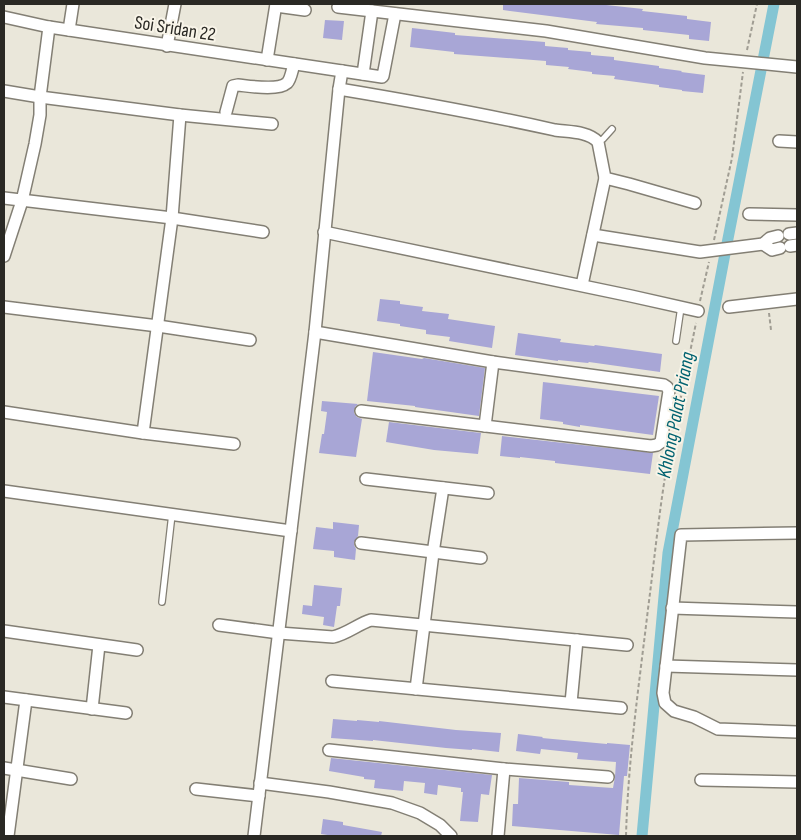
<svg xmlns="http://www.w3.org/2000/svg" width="801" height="840" viewBox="0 0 801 840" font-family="'Sofia Sans Condensed',sans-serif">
<rect width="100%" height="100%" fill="#eae7da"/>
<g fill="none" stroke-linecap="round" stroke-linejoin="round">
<!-- canal -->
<polyline stroke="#84c5d3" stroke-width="11" points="642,836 668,553 724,259 774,4"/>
</g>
<!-- building -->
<g fill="#a8a6d6">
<polygon points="503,4 597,4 643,9 642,11 687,16 687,19 711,22 709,41 689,39 689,35 643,30 643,28 596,24 597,22 503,10"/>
<polygon points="325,20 344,21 342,40 323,38"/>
<polygon points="412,28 455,33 455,35 545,42 545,46 568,48 568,50 591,52 591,55 614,57 614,60 659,66 659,68 682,71 681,72 705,75 703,93 682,91 682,90 659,87 659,85 614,79 615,76 592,74 592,72 568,69 569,67 546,65 546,61 454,54 454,52 410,47"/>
<polygon points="380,299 400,301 400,304 423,307 422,311 449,314 448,319 495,326 492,348 449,341 450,337 426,334 426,330 400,326 400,324 377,321"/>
<polygon points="518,333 561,339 560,342 594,346 595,345 662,354 660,372 589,362 588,363 558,360 558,361 515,355"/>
<polygon points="373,352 422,359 424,358 485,368 479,416 415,407 415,406 367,401"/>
<polygon points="543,382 659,396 653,435 580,425 580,427 563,424 563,422 540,419"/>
<polygon points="322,401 358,404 355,407 354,413 357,417 362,419 356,457 319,453 322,434 324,434 327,412 321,411"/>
<polygon points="389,422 481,433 478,454 434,450 386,442"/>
<polygon points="502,436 653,453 650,474 555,463 555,461 520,457 520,458 500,456"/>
<polygon points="333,522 359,525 358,536 354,542 354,545 356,549 355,560 334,557 334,551 313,549 316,527 333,529"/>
<polygon points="314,585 342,588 340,606 337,606 334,627 323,625 324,617 302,614 303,605 312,606"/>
<polygon points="333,719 357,721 357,720 379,722 379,721 456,730 501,733 499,752 472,749 472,750 446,748 373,740 373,741 331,738"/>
<polygon points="518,734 543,737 542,738 607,744 607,743 630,745 627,776 624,776 619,835 512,826 513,804 518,804 519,778 569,782 569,785 613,788 615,777 616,762 577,759 578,753 541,749 540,754 516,751"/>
<polygon points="331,758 492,775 489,795 481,794 478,822 460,821 463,792 461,792 461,788 438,785 437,795 424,793 425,783 404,781 403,791 374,788 375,780 364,779 364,777 329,771"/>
<polygon points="323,819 343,822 343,825 382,832 381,836 334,836 321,834"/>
</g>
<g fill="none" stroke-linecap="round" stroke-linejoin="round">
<defs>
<g id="lane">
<polyline points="598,142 603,139 612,129"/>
<polyline points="676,341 681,307"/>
<polyline points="162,602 172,514"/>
</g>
<g id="street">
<polyline points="276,6 305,10"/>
<polyline points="338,7 546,31 705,58 797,67"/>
<polyline points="4,17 49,27 382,77 383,76 395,14"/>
<polyline points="69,30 73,4"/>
<polyline points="167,46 175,4"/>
<polyline points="267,60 276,4"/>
<polyline points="363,74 372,11"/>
<path d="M 339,89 C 411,101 483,114 555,130 C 568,132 588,131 598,142 L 605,178 L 629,184 L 695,203"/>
<polyline points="4,91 40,97 180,115 272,124"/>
<path d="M 226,112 L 233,86 L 238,85 C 249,86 278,91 287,83 C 291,79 292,70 294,64"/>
<polyline points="779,141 797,142"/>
<polyline points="4,198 172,218 263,232"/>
<polyline points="749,214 797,215"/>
<polyline points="324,232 631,296 698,311"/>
<polyline points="789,234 797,233"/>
<polyline points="593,235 700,252 763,244 770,238 778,236"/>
<polyline points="763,244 772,250 780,248"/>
<polyline points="790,246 797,245"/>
<polyline points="4,256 22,201 35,144 40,115 40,97 49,27"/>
<polyline points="582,285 605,178"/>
<polyline points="4,307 158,326 250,340"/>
<polyline points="729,307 797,299"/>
<polyline points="315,332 493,362 664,385 667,387 669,391 661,442 657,445 651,446 361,411"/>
<polyline points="4,412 143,433 234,444"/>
<polyline points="485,426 493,362"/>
<polyline points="143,433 172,218 180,115"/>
<polyline points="366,479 488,493"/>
<polyline points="4,491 291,531"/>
<polyline points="797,533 681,535 663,693 665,703 674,711 694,717 718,729 797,732"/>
<polyline points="361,543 481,558"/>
<polyline points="672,608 797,612"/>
<path d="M 219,625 L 279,633 L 333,637 C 347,634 358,624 371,620 L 627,645"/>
<polyline points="4,631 137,650"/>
<polyline points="666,666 797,670"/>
<polyline points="332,681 621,708"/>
<polyline points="416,689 433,553 443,488"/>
<polyline points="4,697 126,713"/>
<polyline points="571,703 577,640"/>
<polyline points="92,709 99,645"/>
<polyline points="329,750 504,769 608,777"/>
<polyline points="4,768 71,779"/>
<polyline points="701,780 797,782"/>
<polyline points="260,783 329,792 392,803 420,813 440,825 451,836"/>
<polyline points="196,789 259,796"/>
<polyline points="8,836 26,700"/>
<polyline points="254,836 315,332 339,89 342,71"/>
<polyline points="498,836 504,769"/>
</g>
</defs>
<!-- lane casing -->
<use href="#lane" stroke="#837f74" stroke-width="8"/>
<!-- street casing -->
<use href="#street" stroke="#837f74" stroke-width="14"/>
<!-- path -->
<g stroke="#a09d93" stroke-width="2" stroke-dasharray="4 2.5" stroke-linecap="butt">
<polyline points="747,50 757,4"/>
<polyline points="714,240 732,158 743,72"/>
<polyline points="700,301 709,262"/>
<polyline points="769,313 771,330"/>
<polyline points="679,406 696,323"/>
<path d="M 626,836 C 628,760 639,685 648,609 C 655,555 660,501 670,448"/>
</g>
<!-- lane -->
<use href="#lane" stroke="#fff" stroke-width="5.5"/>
<!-- street -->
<use href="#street" stroke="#fff" stroke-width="11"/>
</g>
<g text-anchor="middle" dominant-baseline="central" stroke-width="4" stroke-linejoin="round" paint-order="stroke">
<!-- street labels -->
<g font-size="19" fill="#2a2924" stroke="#f8f4e8">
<text transform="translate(175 29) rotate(9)">Soi Sridan 22</text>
</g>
<!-- water labels -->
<g font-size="20" font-style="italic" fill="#006270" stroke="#f8f4e8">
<text transform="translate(676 415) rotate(-79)">Khlong Palat Priang</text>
</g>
</g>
<!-- border -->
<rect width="801" height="840" fill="none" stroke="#2a2924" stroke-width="10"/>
</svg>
